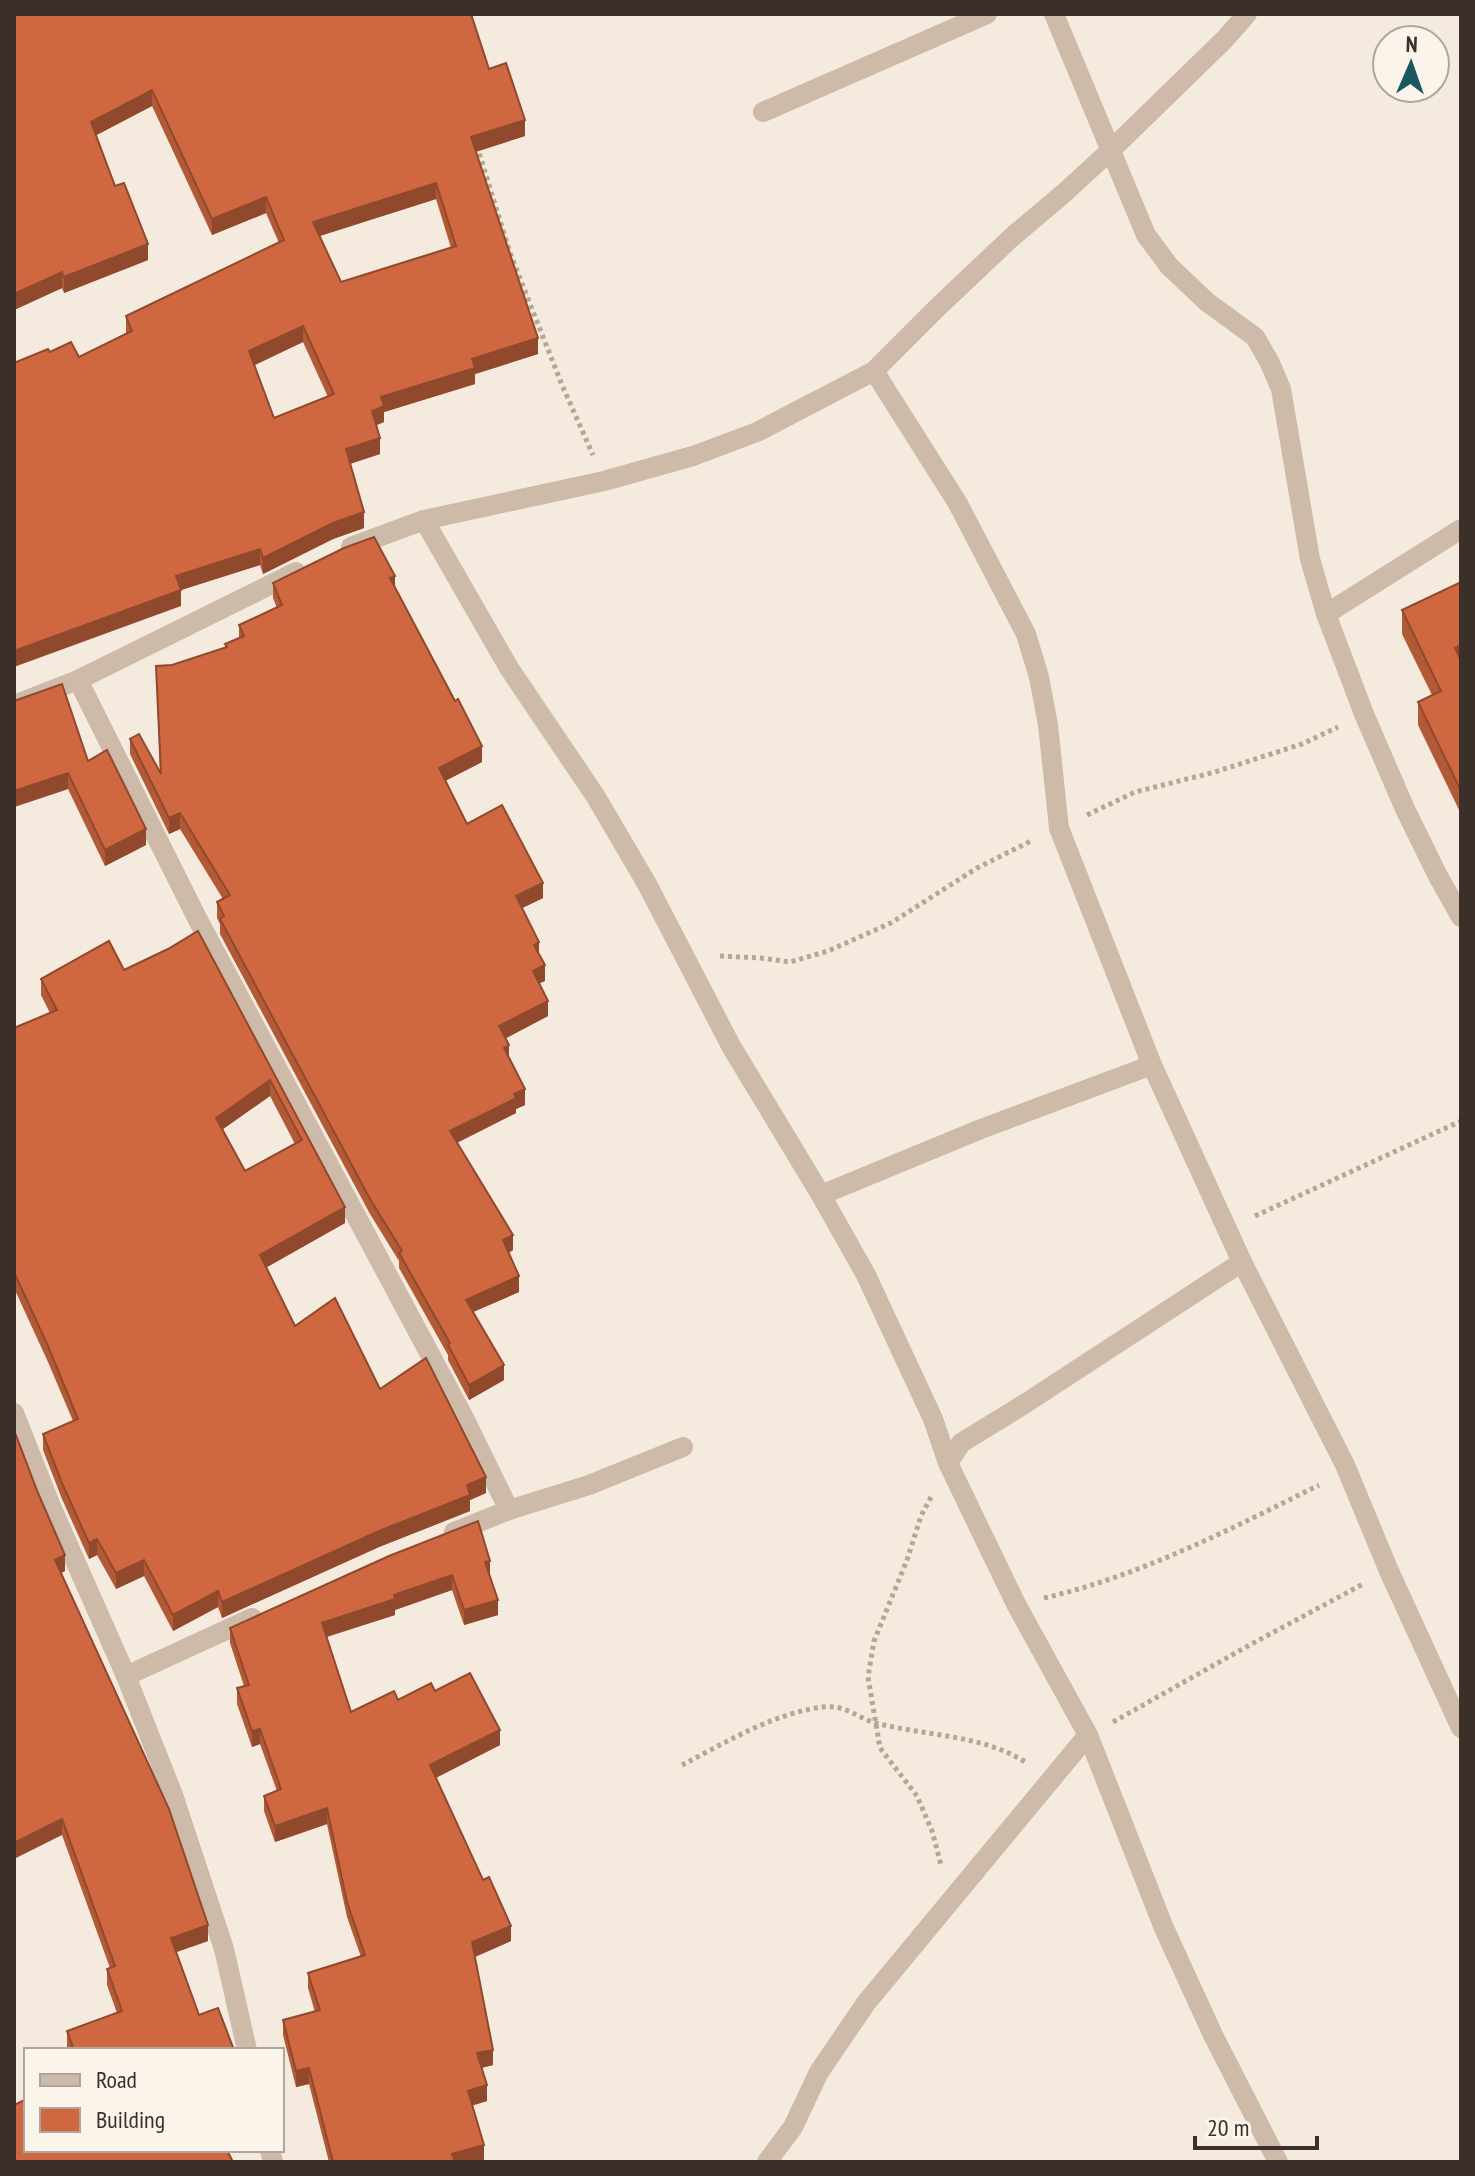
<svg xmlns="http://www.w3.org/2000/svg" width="1475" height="2176" viewBox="0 0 1475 2176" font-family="'PT Sans Narrow',sans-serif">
<rect width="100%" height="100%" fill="#f4eadd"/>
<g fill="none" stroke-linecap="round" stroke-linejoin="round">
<!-- path -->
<g stroke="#baa492" stroke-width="5" stroke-dasharray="4 4" stroke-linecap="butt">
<polyline points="477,146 510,253 562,385 593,455"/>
<polyline points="1087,815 1135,792 1215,772 1302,744 1338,727"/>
<polyline points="720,956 761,958 790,962 828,951 891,923 977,868 1031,841"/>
<polyline points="1255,1216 1461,1121"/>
<polyline points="931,1497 921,1516 907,1560 874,1641 868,1677 880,1748 917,1796 932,1831 941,1865"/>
<path d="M 1044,1598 C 1140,1576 1231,1529 1319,1485"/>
<polyline points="1113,1722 1246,1647 1363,1584"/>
<path d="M 682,1765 C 725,1743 773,1713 823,1707 C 847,1704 859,1720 880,1724 C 928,1736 984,1735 1027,1763"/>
</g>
<!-- street -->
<g stroke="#cebaa8" stroke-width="20">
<polyline points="1054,14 1146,235 1169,266 1207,302 1255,337 1270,363 1281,389 1310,559 1326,614 1364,714 1405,809 1438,876 1461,917"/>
<polyline points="763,112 987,14"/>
<polyline points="874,371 957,502 1026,634 1039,677 1048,725 1059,828 1152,1065 1242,1262 1345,1465 1389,1571 1461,1728"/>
<polyline points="424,520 509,668 596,797 647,884 731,1046 821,1195 866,1275 933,1419 948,1463"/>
<polyline points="351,547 424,520 604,481 693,456 757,432 874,371 939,306 1012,237 1063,194 1112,149 1225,39 1247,14"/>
<polyline points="1326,614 1461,529"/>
<polyline points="78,680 198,920 464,1418 509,1510"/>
<polyline points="14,705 78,680 296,572"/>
<polyline points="821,1195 981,1129 1152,1065"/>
<polyline points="1242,1262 1026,1403 961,1443 948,1463 1016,1604 1088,1735 1164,1928 1213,2035 1278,2162"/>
<polyline points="14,1413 50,1504 126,1676 173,1795 224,1949 247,2050"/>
<polyline points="454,1532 509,1510 589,1485 683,1447"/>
<polyline points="126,1676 252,1618"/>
<polyline points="270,2150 273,2162"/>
<polyline points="767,2162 793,2127 819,2072 866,2003 1088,1735"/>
</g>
</g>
<!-- wall -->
<g fill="#b25937" fill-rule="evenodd">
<path d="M 14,14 L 489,69 L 525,136 L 476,152 L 538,354 L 475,374 L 475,384 L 384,412 L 384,422 L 376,425 L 380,454 L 350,464 L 364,528 L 333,539 L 263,574 L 260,565 L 181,590 L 181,606 L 50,352 L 79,357 L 126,334 L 126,316 L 279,243 L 266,213 L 212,235 L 152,106 L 96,135 L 115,186 L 148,260 L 64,293 L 62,288 L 14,310 ZM 436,199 L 451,248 L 341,282 L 320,236 ZM 303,342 L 328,397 L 274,418 L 254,365 Z"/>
<polygon points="1461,582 1461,814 1418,725 1418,702 1432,695 1402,634 1402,610"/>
<polygon points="273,583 395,588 482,762 445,781 467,824 543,898 522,908 539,954 545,981 539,983 548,1016 505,1038 509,1059 525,1105 516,1109 516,1113 457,1143 513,1250 509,1253 519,1292 473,1312 504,1380 469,1400 448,1360 448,1355 399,1268 399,1261 370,1214 220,934 220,924 217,918 217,902 223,899 180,829 169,834 130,754 130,739 160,773 156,666 172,665 225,648 225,644 239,638 239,625 277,608 273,598"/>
<polygon points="88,761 146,845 105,866 68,789 14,807"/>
<path d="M 198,931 L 345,1223 L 267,1267 L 295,1326 L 380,1389 L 486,1493 L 470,1500 L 470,1511 L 379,1547 L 222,1618 L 218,1607 L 173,1631 L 144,1576 L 116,1589 L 97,1555 L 89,1559 L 62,1499 L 43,1450 L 43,1434 L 73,1421 L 48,1362 L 14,1288 L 14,1028 L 50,1013 L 41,995 L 41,979 L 124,970 L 168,949 ZM 270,1096 L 295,1144 L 245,1171 L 223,1129 Z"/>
<polygon points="14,1430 65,1571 61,1573 208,1941 176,1952 199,2015 234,2050 68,2050 67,2047 67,2031 117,2013 107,1985 107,1969 110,1968 62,1835"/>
<polygon points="389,1556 490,1576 498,1615 464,1625 452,1590 395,1610 395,1615 327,1637 351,1712 435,1691 500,1745 435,1778 511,1941 475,1957 493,2065 481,2068 487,2101 472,2105 484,2160 478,2162 329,2162 309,2084 296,2087 283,2035 283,2020 315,2012 308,1988 308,1973 361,1957 347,1917 327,1824 275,1842 264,1811 264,1796 277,1791 260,1744 252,1747 237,1704 237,1688 244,1686 230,1643 230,1628"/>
</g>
<!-- shaded-wall -->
<g fill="#91492d">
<polygon points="152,90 152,106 91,138 91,122"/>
<polygon points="525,120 525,136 471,153 471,137"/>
<polygon points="436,183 436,199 313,238 313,222"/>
<polygon points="266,197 266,213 212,235 212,219"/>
<polygon points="148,244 148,260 64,293 64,277"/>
<polygon points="62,272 62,288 14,310 14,294"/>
<polygon points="303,326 303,342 249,368 249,351"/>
<polygon points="538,338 538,354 475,374 475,384 384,412 384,422 372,427 372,411 381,397 472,359"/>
<polygon points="380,438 380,454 346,465 346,449"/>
<polygon points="364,512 364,528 333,539 263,574 263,558 333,523"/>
<polygon points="260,549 260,565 181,590 181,606 14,667 14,651 176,576"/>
<polygon points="395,576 395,591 390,578"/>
<polygon points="1461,645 1461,669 1455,648"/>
<polygon points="482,746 482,762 439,784 439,768"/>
<polygon points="68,773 68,789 14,807 14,791"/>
<polygon points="180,813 180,829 169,834 169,818"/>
<polygon points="146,829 146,845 105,866 105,850"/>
<polygon points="543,883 543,898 516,911 516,896"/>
<polygon points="539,942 539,957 534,945"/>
<polygon points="545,965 545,981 533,986 533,971"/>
<polygon points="548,1001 548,1016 499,1042 499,1026"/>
<polygon points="509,1045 509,1061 504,1048"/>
<polygon points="270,1080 270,1096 216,1134 216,1118"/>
<polygon points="525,1089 525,1105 516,1109 516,1113 450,1146 450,1131"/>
<polygon points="345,1207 345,1223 260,1271 260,1255"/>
<polygon points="513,1235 513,1250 503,1255 503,1240"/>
<polygon points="519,1276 519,1292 466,1315 466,1300"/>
<polygon points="504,1365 504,1380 469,1400 469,1385"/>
<polygon points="486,1477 486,1493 470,1500 470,1511 379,1547 222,1618 222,1602 467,1485"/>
<polygon points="97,1539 97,1555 89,1559 89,1543"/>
<polygon points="65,1555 65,1571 55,1576 55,1560"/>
<polygon points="144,1560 144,1576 116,1589 116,1573"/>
<polygon points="490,1561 490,1576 485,1562"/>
<polygon points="452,1575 452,1590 395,1610 395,1615 322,1638 322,1623 394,1595"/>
<polygon points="218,1591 218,1607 173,1631 173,1615"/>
<polygon points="498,1600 498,1615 464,1625 464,1610"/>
<polygon points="260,1729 260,1744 252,1747 252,1731"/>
<polygon points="500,1730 500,1745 430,1781 430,1765"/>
<polygon points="327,1808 327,1824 275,1842 275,1826"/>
<polygon points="62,1819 62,1835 14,1859 14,1843"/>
<polygon points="208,1925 208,1941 171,1954 171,1938"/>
<polygon points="511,1926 511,1941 472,1958 472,1942"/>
<polygon points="493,2050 493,2065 477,2069 477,2053"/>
<polygon points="309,2068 309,2084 296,2087 296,2071"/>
<polygon points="487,2085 487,2101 468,2107 468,2091"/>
<polygon points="484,2145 484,2160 478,2162 452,2162 452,2154"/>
</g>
<!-- building -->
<g fill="#cf6840" stroke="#91492d" stroke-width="2" fill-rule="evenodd">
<path d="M 14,14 L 471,14 L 489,69 L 506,63 L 525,120 L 471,137 L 538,338 L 472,359 L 475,368 L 381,397 L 384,406 L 372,411 L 380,438 L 346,449 L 364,512 L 333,523 L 263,558 L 260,549 L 176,576 L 181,590 L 14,651 L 14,363 L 48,349 L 50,352 L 71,342 L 79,357 L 132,331 L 126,316 L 284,240 L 266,197 L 212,219 L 152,90 L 91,122 L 115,186 L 124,183 L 148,244 L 64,277 L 62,272 L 14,294 ZM 436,183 L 456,246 L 341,282 L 313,222 ZM 303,326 L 334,394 L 274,418 L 249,351 Z"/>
<polygon points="374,537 395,576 390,578 455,701 458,699 482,746 439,768 467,824 502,805 543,883 516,896 539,942 534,945 545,965 533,971 548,1001 499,1026 509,1045 504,1048 525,1089 514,1094 516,1098 450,1131 513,1235 503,1240 519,1276 466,1300 504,1365 469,1385 448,1345 450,1343 399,1253 402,1251 370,1199 220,919 224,916 217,902 230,895 180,813 169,818 130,739 139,734 161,774 156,666 172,665 227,647 225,644 244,636 239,625 282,605 273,583 344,548"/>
<polygon points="1461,582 1461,645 1455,648 1461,661 1461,791 1418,702 1441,691 1402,610"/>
<polygon points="62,684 88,761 107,750 146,829 105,850 68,773 14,791 14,701"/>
<path d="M 198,931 L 345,1207 L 260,1255 L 295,1326 L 335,1298 L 380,1389 L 426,1358 L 486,1477 L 467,1485 L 470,1495 L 379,1531 L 222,1602 L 218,1591 L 173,1615 L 144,1560 L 116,1573 L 97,1539 L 89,1543 L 62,1483 L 43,1434 L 78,1419 L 48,1346 L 14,1272 L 14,1028 L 57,1010 L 41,979 L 109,941 L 124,970 L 168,949 ZM 270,1080 L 302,1140 L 245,1171 L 216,1118 Z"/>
<polygon points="14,1430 38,1493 65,1555 55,1560 169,1809 208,1925 171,1938 199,2015 218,2008 234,2050 74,2050 67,2031 122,2011 107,1969 115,1966 62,1819 14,1843"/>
<polygon points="478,1521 490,1561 485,1562 498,1600 464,1610 452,1575 394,1595 395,1599 322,1623 351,1712 394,1691 398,1700 431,1683 435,1691 470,1673 500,1730 430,1765 483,1880 489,1877 511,1926 472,1942 493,2050 477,2053 487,2085 468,2091 484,2145 452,2154 455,2162 333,2162 309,2068 296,2071 283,2020 320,2010 308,1973 365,1955 347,1902 327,1808 275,1826 264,1796 281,1789 260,1729 252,1731 237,1688 249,1685 230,1628 389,1556"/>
<polygon points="26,2099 26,2150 227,2150 233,2162 14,2162 14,2105"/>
</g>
<!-- border -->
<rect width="1475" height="2176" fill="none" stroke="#3a2f29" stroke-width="32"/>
<!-- legend -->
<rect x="24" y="2048" width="260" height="104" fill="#fbf4ea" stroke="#aea59d" stroke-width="2"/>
<rect x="40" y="2074" width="40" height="12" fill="#cebaa8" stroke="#aea59d" stroke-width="2"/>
<text x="96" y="2088" font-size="24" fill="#3a2f29">Road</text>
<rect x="40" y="2108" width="40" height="24" fill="#cf6840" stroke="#aea59d" stroke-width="2"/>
<text x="96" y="2128" font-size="24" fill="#3a2f29">Building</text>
<!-- north arrow -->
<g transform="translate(1411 64) rotate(2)"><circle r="38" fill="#fbf4ea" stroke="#aea59d" stroke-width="2"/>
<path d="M0-6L14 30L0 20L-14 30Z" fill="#1a585f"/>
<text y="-12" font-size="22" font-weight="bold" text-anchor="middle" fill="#3a2f29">N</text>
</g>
<!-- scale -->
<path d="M1195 2136v12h122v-12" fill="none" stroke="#3a2f29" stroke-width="4"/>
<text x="1207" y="2136" font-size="24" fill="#3a2f29" stroke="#fbf4ea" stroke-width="6" paint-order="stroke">20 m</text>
</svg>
